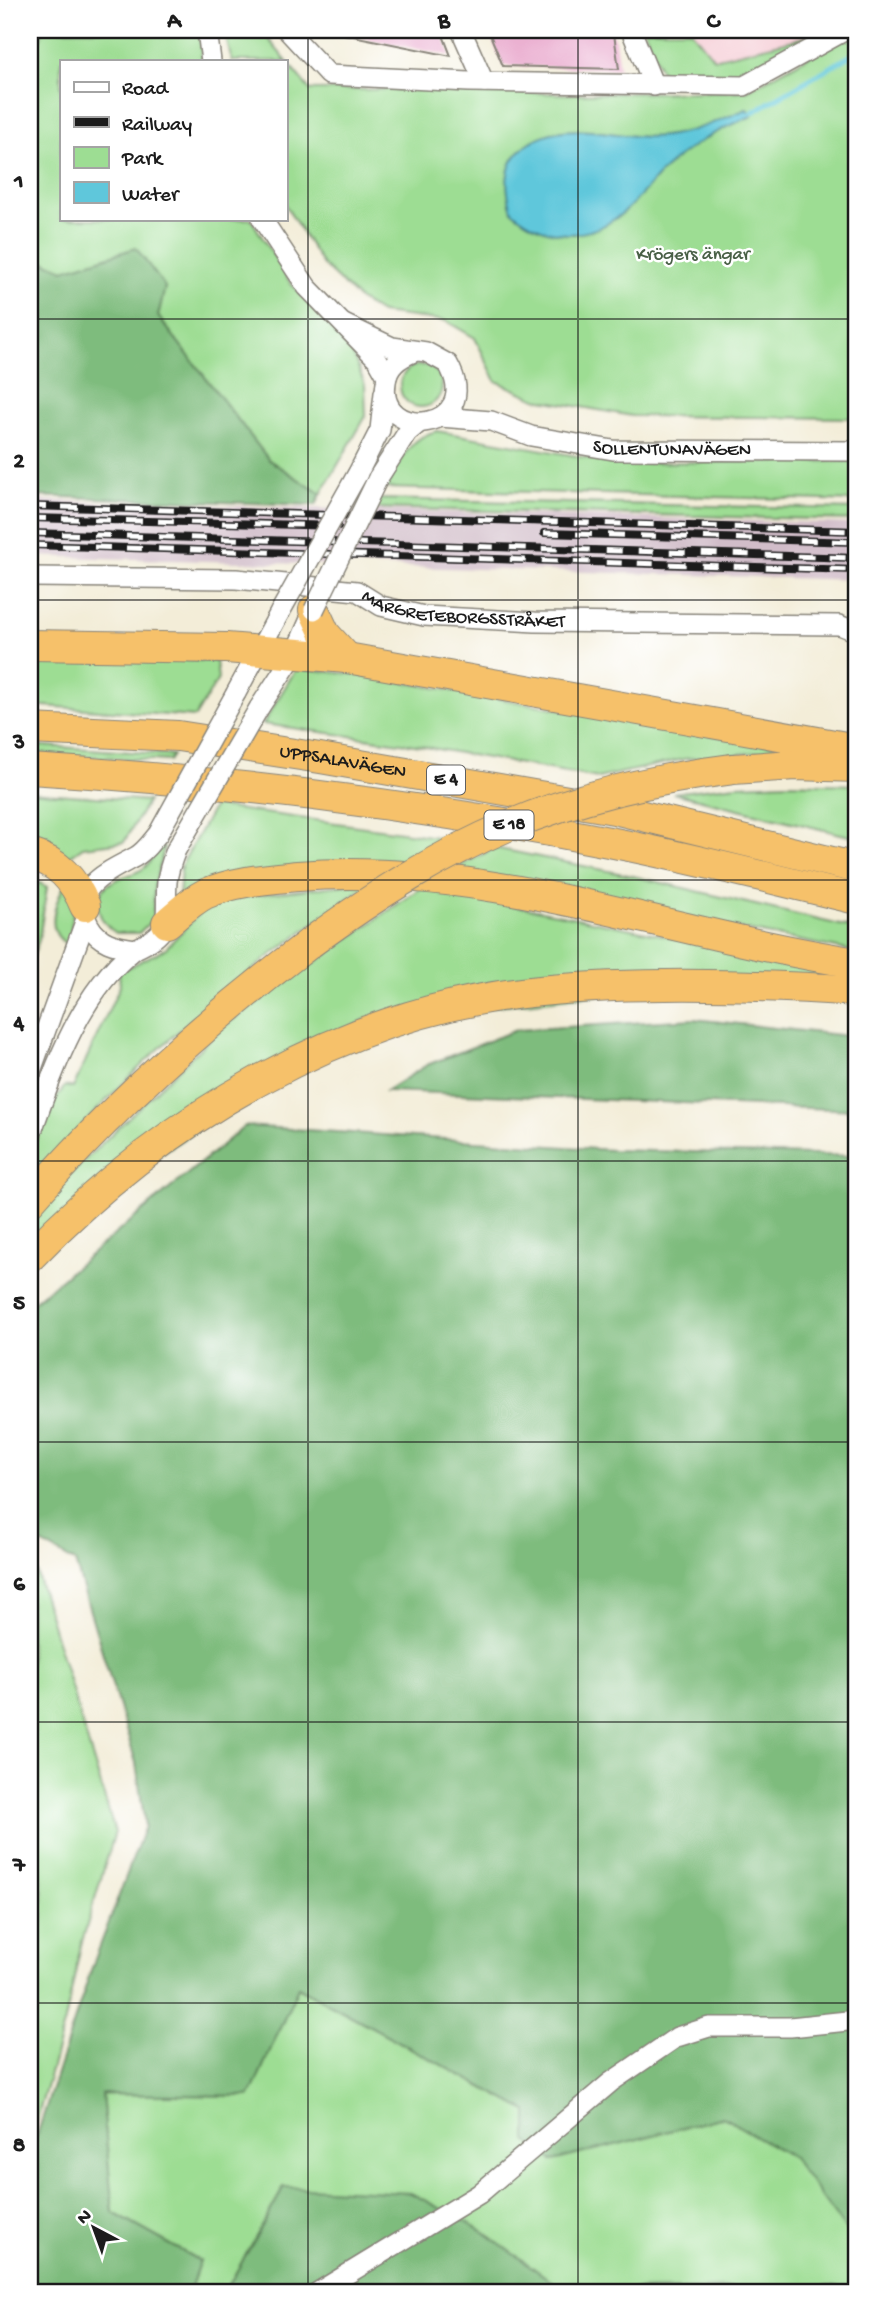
<svg xmlns="http://www.w3.org/2000/svg" width="887" height="2322" viewBox="0 0 887 2322" font-family="'Gochi Hand',sans-serif">
<rect width="100%" height="100%" fill="#fff"/>
<filter id="ink" filterUnits="userSpaceOnUse"><feTurbulence type="fractalNoise" baseFrequency=".0143" numOctaves="2"/><feDisplacementMap in="SourceGraphic" scale="14" xChannelSelector="R" yChannelSelector="G"/><feConvolveMatrix kernelMatrix="1 2 1 2 8 2 1 2 1" color-interpolation-filters="sRGB"/></filter>
<filter id="wash" filterUnits="userSpaceOnUse"><feTurbulence type="fractalNoise" baseFrequency=".00686" numOctaves="4" result="noise"/><feDisplacementMap in="SourceGraphic" scale="28" xChannelSelector="R" yChannelSelector="G"/><feGaussianBlur stdDeviation="1.57" result="paint"/><feColorMatrix in="noise" values="0 0 0 0 0 0 0 0 0 0 0 0 0 0 0 0 0 1.4 0 .05"/><feComposite in="paint" operator="in"/></filter>
<g filter="url(#wash)">
<rect width="100%" height="100%" fill="#f3edd8"/>
<!-- built -->
<polygon fill="#f6cfd7" points="691,30 831,30 714,59"/>
<!-- industrial -->
<polygon fill="#d1bdc9" points="30,500 857,524 857,580 30,556"/>
<!-- green -->
<g fill="#9ddd93" stroke="#5c7c58" stroke-width="2">
<polygon points="43,30 199,30 202,61 61,61 61,219 251,219 289,281 351,350 365,385 366,416 321,494 269,460 158,316 165,287 64,270 30,256 30,54 39,43"/>
<polygon points="224,30 261,30 310,90 449,89 566,94 746,91 857,30 857,418 632,416 536,399 496,381 475,338 446,321 381,313 360,300 323,265 285,205 285,61 232,61"/>
<polygon points="644,30 691,30 714,59 826,32 741,80 662,74"/>
<circle cx="421" cy="386" r="21"/>
<path d="M 437,431 L 615,463 L 857,461 L 857,501 L 386,488 C 399,464 408,437 437,431 Z"/>
<polygon points="378,499 857,509 857,520 372,508"/>
<polygon points="30,654 216,661 218,679 195,717 30,705"/>
<polygon points="296,669 354,674 795,749 684,759 598,778 415,745 263,724"/>
<polygon points="30,745 173,755 169,761 30,753"/>
<polygon points="787,783 857,785 857,838 673,793 736,785"/>
<polygon points="30,792 148,801 124,842 83,847 64,860 30,847"/>
<polygon points="214,806 445,838 396,866 179,901 181,866"/>
<path d="M 160,846 L 164,848 L 154,888 L 153,919 L 139,933 L 116,933 C 99,922 89,900 109,884 C 119,876 133,876 144,868 C 151,862 155,854 160,846 Z"/>
<polygon points="495,848 633,876 857,929 857,952 449,871"/>
<polygon points="30,878 47,887 39,940 30,965"/>
<path d="M 371,882 C 298,933 227,986 161,1047 C 115,1089 73,1135 30,1180 C 30,1143 44,1114 65,1086 L 73,1088 L 120,986 L 119,972 L 165,949 L 212,900 Z"/>
<path d="M 65,884 L 74,905 L 69,945 C 43,933 55,903 65,884 Z"/>
<polygon points="422,887 832,969 857,983 758,978 364,1020 30,1240 30,1219 62,1182 221,1028"/>
<polygon points="30,1551 115,1832 81,1945 65,2021 34,2130 30,2133 30,2010 41,1962 43,1897 30,1759"/>
<polygon points="298,1987 527,2111 552,2161 723,2117 792,2157 857,2142 857,2292 565,2291 284,2187 225,2292 189,2292 200,2261 113,2213 102,2094 250,2096"/>
</g>
<!-- forest -->
<g fill="#7ebc7d" stroke="#4d6c4c" stroke-width="2">
<polygon points="136,248 165,287 158,316 269,460 321,494 316,505 30,496 30,256 64,270"/>
<polygon points="694,1019 857,1037 857,1110 386,1091 427,1065 516,1030"/>
<polygon points="245,1126 612,1150 857,1156 857,2245 792,2157 723,2117 553,2161 527,2141 527,2111 298,1987 250,2096 102,2094 113,2213 200,2261 189,2292 30,2292 30,2146 34,2144 91,1970 145,1826 136,1763 75,1562 30,1537 30,1305"/>
<polygon points="284,2187 411,2193 480,2229 565,2291 857,2286 857,2292 225,2292"/>
</g>
<!-- water -->
<path fill="#5fc7db" stroke="#3e727c" stroke-width="2" d="M 747,109 L 752,116 C 720,129 691,144 665,169 C 651,182 639,199 624,212 C 588,242 547,241 512,211 C 505,188 503,164 524,147 C 566,112 622,144 671,135 C 697,131 722,119 747,109 Z"/>
<g fill="none" stroke-linecap="round" stroke-linejoin="round">
<!-- stream -->
<polyline stroke="#5fc7db" stroke-width="5" points="751,113 857,52"/>
</g>
<g id="blocks">
<!-- building -->
<g fill="#e8a5cb">
<polygon points="328,30 441,30 451,56 328,31"/>
<polygon points="488,30 529,30 530,33 540,33 539,30 559,30 559,33 576,34 576,30 598,30 599,33 614,34 619,69 503,66"/>
</g>
</g>
</g>
<g filter="url(#ink)">
<use href="#blocks" fill-opacity="0" stroke="#88847a" stroke-width="2"/>
<g fill="none" stroke-linecap="round" stroke-linejoin="round">
<defs>
<g id="minor">
<polyline points="207,30 211,61"/>
<polyline points="287,30 329,75 469,82 744,86 846,30"/>
<polyline points="461,30 484,82"/>
<polyline points="631,30 654,86"/>
<polyline points="262,219 307,287 378,360 387,376"/>
<path d="M 344,324 L 392,347 L 426,352 L 448,364 C 486,431 376,444 386,382 C 388,366 399,358 414,352"/>
<path id="s1" d="M 440,417 L 491,421 L 531,436 L 613,450 L 857,451"/>
<polyline points="358,473 380,430 384,393"/>
<polyline points="378,478 407,433 419,423"/>
<path id="s2" d="M 30,577 L 236,579 L 357,591 L 381,606 L 424,616 L 535,622 L 839,625 L 857,632"/>
<polyline points="236,693 280,612"/>
<polyline points="259,708 295,653 314,610"/>
<path d="M 158,834 C 151,842 145,852 135,857 C 112,870 68,886 89,925 C 99,943 115,946 135,949 C 176,931 164,918 167,882 C 168,870 172,860 176,850"/>
<polyline points="30,1074 86,919"/>
<path d="M 30,1137 C 53,1072 78,994 135,949"/>
<polyline points="318,2292 479,2194 611,2082 677,2037 709,2027 790,2027 857,2020"/>
</g>
<g id="highway">
<polyline points="314,610 325,634 347,658"/>
<polyline points="30,645 226,648 347,658 857,749"/>
<path id="s3" d="M 30,729 L 178,736 L 320,758 L 614,809 L 857,868"/>
<path d="M 30,769 C 226,781 421,805 614,843 C 696,859 776,880 857,899"/>
<polyline points="733,769 795,765 857,767"/>
<path d="M 30,854 C 58,862 74,879 85,906"/>
<path d="M 167,923 C 179,913 191,901 205,894 C 234,881 267,879 298,876 C 489,861 672,935 857,963"/>
<path d="M 30,1201 C 114,1105 208,1020 310,943"/>
<path d="M 30,1257 C 162,1119 346,1009 540,991 C 644,981 753,984 857,991"/>
</g>
</defs>
<!-- minor casing -->
<use href="#minor" stroke="#88847a" stroke-width="22"/>
<!-- highway casing -->
<use href="#highway" stroke="#88847a" stroke-width="32"/>
<!-- minor -->
<use href="#minor" stroke="#fff" stroke-width="19"/>
<!-- highway -->
<use href="#highway" stroke="#f6c16b" stroke-width="30"/>
<defs>
<g id="rail">
<polyline points="30,506 857,531"/>
<polyline points="30,518 338,526"/>
<polyline points="30,533 857,558"/>
<polyline points="544,533 857,542"/>
<polyline points="30,545 857,570"/>
</g>
</defs>
<!-- rail casing -->
<use href="#rail" stroke="#1c1c1c" stroke-width="8"/>
<!-- rail -->
<use href="#rail" stroke="#fff" stroke-width="5" stroke-dasharray="16" stroke-linecap="butt"/>
<defs>
<g id="minor-bridge">
<polyline points="314,610 378,478"/>
<polyline points="280,612 358,473"/>
<polyline points="158,834 236,693"/>
<polyline points="176,850 259,708"/>
</g>
<path id="highway-bridge" d="M 310,943 C 451,840 558,791 733,769"/>
</defs>
<!-- minor-bridge casing -->
<use href="#minor-bridge" stroke="#88847a" stroke-width="22" stroke-linecap="butt"/>
<!-- highway-bridge casing -->
<use href="#highway-bridge" stroke="#88847a" stroke-width="32" stroke-linecap="butt"/>
<!-- minor-bridge -->
<use href="#minor-bridge" stroke="#fff" stroke-width="19"/>
<!-- highway-bridge -->
<use href="#highway-bridge" stroke="#f6c16b" stroke-width="30"/>
</g>
</g>
<!-- grid -->
<path fill="none" stroke="#1c1c1c" stroke-width="2" stroke-opacity="0.55" d="M 308,30 L 308,2292M 578,30 L 578,2292M 30,319 L 857,319M 30,600 L 857,600M 30,880 L 857,880M 30,1161 L 857,1161M 30,1442 L 857,1442M 30,1722 L 857,1722M 30,2003 L 857,2003"/>
<g text-anchor="middle" dominant-baseline="central" stroke-width="5" stroke-linejoin="round" paint-order="stroke">
<!-- shield labels -->
<g fill="#fff" stroke="#606060" stroke-width="2">
<rect x="427" y="765.5" width="38" height="29" rx="5"/>
<rect x="484.5" y="810.5" width="49" height="29" rx="5"/>
</g>
<g font-size="18" font-weight="bold" fill="#1c1c1c">
<text x="446" y="780">E 4</text>
<text x="509" y="825">E 18</text>
</g>
<!-- park labels -->
<g font-size="19" fill="#496046" stroke="#fff">
<text x="693" y="255">Krögers ängar</text>
</g>
<!-- street labels -->
<g font-size="19" fill="#1c1c1c" stroke="#fff">
<text stroke="none"><textPath href="#s1" startOffset="236">SOLLENTUNAVÄGEN</textPath></text>
<text stroke="none"><textPath href="#s2" startOffset="438">MARGRETEBORGSSTRÅKET</textPath></text>
<text stroke="none"><textPath href="#s3" startOffset="315">UPPSALAVÄGEN</textPath></text>
</g>
</g>
<!-- margin -->
<rect width="887" height="2322" fill="none" stroke="#fff" stroke-width="77"/>
<!-- legend -->
<rect x="60" y="60" width="228" height="161" fill="#ffffff" stroke="#a4a4a4" stroke-width="2"/>
<rect x="74" y="82" width="35" height="10" fill="#ffffff" stroke="#a4a4a4" stroke-width="2"/>
<text x="122" y="94" font-size="21" fill="#1c1c1c">Road</text>
<rect x="74" y="117" width="35" height="10" fill="#1c1c1c" stroke="#a4a4a4" stroke-width="2"/>
<text x="122" y="130" font-size="21" fill="#1c1c1c">Railway</text>
<rect x="74" y="147" width="35" height="21" fill="#9ddd93" stroke="#a4a4a4" stroke-width="2"/>
<text x="122" y="164" font-size="21" fill="#1c1c1c">Park</text>
<rect x="74" y="182" width="35" height="21" fill="#5fc7db" stroke="#a4a4a4" stroke-width="2"/>
<text x="122" y="200" font-size="21" fill="#1c1c1c">Water</text>
<!-- north arrow -->
<g transform="translate(94 2228) rotate(319)" stroke="#ffffff" stroke-width="5" paint-order="stroke">
<path d="M0-5L12 26L0 18L-12 26Z" fill="#1c1c1c"/>
<text y="-10" font-size="19" font-weight="bold" text-anchor="middle" fill="#1c1c1c">N</text>
</g>
<rect x="38" y="38" width="810" height="2246" fill="none" stroke="#1c1c1c" stroke-width="2.5"/>
<g font-size="23" text-anchor="middle" font-weight="bold" fill="#1c1c1c">
<text x="174" y="27">A</text>
<text x="444" y="27">B</text>
<text x="713" y="27">C</text>
<text x="19" y="187">1</text>
<text x="19" y="467">2</text>
<text x="19" y="748">3</text>
<text x="19" y="1029">4</text>
<text x="19" y="1309">5</text>
<text x="19" y="1590">6</text>
<text x="19" y="1871">7</text>
<text x="19" y="2151">8</text>
</g>
</svg>
